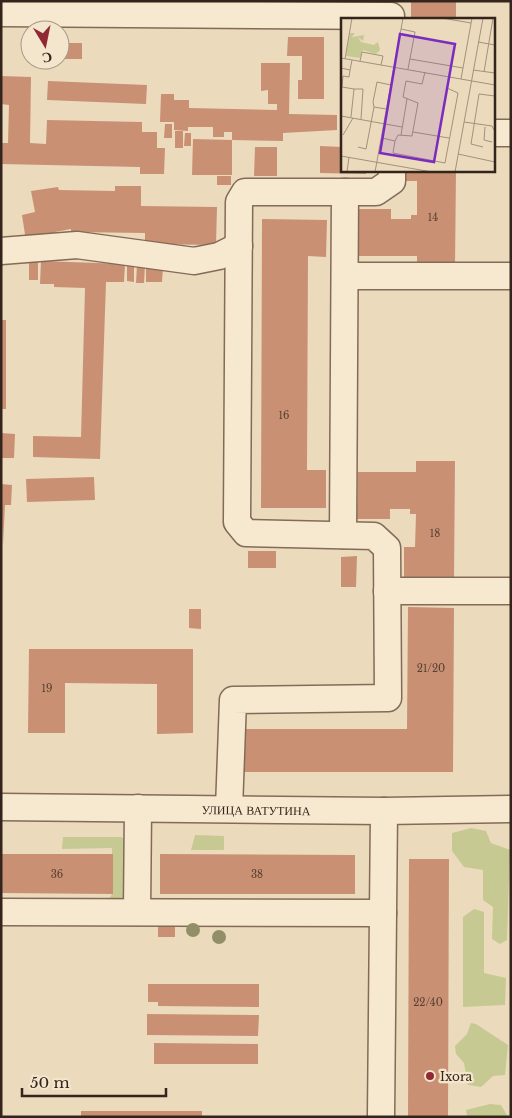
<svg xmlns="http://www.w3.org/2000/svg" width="512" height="1118" viewBox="0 0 512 1118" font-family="'Libre Baskerville',serif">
<rect width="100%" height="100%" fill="#ecdabd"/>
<!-- green -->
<g fill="#c7c992">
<polygon points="471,828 486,831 491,843 510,850 507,940 500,944 492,939 493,907 483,900 483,870 464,867 452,851 452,833"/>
<polygon points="195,835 224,836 224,850 191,850"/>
<path d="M 63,837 L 121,837 C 137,844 148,871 151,888 L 147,893 L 106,903 L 112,894 L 112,848 L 62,849 Z"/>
<polygon points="474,909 484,912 484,973 506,978 505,1005 463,1007 463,917"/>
<polygon points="471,1023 476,1024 508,1045 505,1075 493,1076 481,1087 468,1085 464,1063 456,1054 455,1046 467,1034"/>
<polygon points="490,1104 501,1105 508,1117 467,1117 466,1110"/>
</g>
<!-- building -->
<g fill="#c99074">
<rect x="411" y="1" width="45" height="18"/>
<polygon points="288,37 324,37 324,99 298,99 298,80 302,80 302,56 287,56"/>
<rect x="62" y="43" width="20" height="16"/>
<polygon points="261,63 290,63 289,114 337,115 337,130 283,133 283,141 232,140 232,132 224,132 224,137 213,137 213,127 188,127 188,131 174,130 174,122 160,122 161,94 174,94 174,100 189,100 189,108 277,110 277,104 268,104 268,90 261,91"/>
<polygon points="1,76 31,77 30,143 46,144 47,120 142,122 142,132 157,132 157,148 165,148 164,174 140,174 140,167 1,164 1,143 8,143 9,105 1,104"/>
<polygon points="48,81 147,85 146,104 47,100"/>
<polygon points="165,124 172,124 172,138 164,138"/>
<rect x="175" y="131" width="8" height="17"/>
<polygon points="185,133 191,133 191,146 184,146"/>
<polygon points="193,139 232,140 232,175 192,175"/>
<polygon points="320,146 342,147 342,170 366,170 366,174 320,173"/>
<polygon points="255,147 277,147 277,176 254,176"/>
<polygon points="405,170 456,170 455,266 417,265 417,256 358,256 358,209 391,209 391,219 411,219 411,215 417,215 417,181 405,181"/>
<rect x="217" y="176" width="14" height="9"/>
<polygon points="115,186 141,186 141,206 217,207 216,245 145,244 145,233 71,232 71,229 55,232 56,237 26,241 22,215 35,212 31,191 58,187 59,190 115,191"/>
<polygon points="262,219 327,220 326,257 308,256 307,470 326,470 326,508 261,508"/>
<rect x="29" y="261" width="9" height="19"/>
<polygon points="41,261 125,264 124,282 106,282 100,459 33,457 33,436 81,437 85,288 54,287 54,284 40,284"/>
<polygon points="127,265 134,265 134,282 127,281"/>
<polygon points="137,265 145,266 144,283 136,283"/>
<polygon points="146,266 163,267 162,282 146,282"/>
<rect x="1" y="320" width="5" height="89"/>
<polygon points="1,433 15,434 14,458 1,458"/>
<polygon points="416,461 455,461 454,580 404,580 404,547 415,547 416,514 410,514 410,509 390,509 390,519 357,519 358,472 416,472"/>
<polygon points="94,477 95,500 27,502 26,479"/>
<polygon points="1,484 12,485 11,505 5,505 3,545"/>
<rect x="248" y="551" width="28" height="17"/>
<polygon points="357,556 356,587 341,587 341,557"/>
<polygon points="408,607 454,608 453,772 241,772 241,729 407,729"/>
<polygon points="189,609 201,609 201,629 189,628"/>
<polygon points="29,649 193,649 193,733 157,734 157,684 65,683 65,733 28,733"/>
<polygon points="1,854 113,854 113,894 1,893"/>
<polygon points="160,854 355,855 355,894 160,894"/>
<polygon points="409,859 449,859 448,1117 408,1117"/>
<rect x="158" y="923" width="17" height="14"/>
<polygon points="148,984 259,984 259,1007 158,1006 158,1002 148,1002"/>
<polygon points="147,1014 259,1015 258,1036 147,1035"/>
<polygon points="154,1043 258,1044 258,1064 154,1064"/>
<rect x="81" y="1111" width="121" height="6"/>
</g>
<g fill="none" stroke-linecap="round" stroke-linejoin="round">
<defs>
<g id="minor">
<polyline points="1,13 391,16 391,19"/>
<polyline points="493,133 511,133"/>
<polyline points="1,251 77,245 194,261 219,256 239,246"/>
<polyline points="345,276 511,276"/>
<polyline points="343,535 345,192"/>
<polyline points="387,591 511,591"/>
<path id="s1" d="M 1,807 L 384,811 L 511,809"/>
<polyline points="229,809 233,700 388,698 387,548 374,536 246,533 237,522 239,202 245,192 376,192 392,181 392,170"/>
<polyline points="1,912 383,913"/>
<polyline points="137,912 138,808"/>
<polyline points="381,1117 384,811"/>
</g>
</defs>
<!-- minor casing -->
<use href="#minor" stroke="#836b57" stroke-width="29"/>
<!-- minor -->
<use href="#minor" stroke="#f7e8d0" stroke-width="26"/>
</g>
<!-- trees -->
<g fill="#928e68">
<circle cx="193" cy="930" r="7"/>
<circle cx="219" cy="937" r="7"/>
</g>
<!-- markers -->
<circle fill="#902933" stroke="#f4e5cd" stroke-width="2" cx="430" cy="1076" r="5"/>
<g text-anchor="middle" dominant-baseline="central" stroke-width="4.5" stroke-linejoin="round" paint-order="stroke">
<!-- number labels -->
<g font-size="10" fill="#584031">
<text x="433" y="217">14</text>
<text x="284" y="415">16</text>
<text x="435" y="533">18</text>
<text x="431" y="668">21/20</text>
<text x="47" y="688">19</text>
<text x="57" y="874">36</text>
<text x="257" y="874">38</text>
<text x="428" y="1002">22/40</text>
</g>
<!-- street labels -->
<g font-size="12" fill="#33251b" stroke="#f4e5cd">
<text stroke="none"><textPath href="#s1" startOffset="255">УЛИЦА ВАТУТИНА</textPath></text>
</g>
<!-- poi labels -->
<g font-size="12" fill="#33251b" stroke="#f4e5cd" text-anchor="start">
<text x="440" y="1076">Ixora</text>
</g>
</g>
<!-- overview -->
<g transform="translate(341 18)">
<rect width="154" height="154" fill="#ecdabd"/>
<path d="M 9,15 L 14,15 L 11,19 L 23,17 L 22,23 L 17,19 L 20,24 L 33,27 L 37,24 L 39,32 L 35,36 L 22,32 L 19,40 L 5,38 Z" fill="#c7c992"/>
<path fill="none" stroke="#a2927c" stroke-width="1" d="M 101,0 L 130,5M 60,11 L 74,14 L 67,51M 137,24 L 154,27M 0,40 L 154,67M 4,41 L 11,0M 69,41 L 122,50M 19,43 L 21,34 L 42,38 L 40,47M 0,50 L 9,52 L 11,42M 9,52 L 8,59 L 2,58 L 1,69 L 13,71M 132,52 L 154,55M 143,54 L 152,0M 120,61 L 131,0M 45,91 L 33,89 L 32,84 L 36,64 L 50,67M 0,98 L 61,109M 10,99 L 13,71 L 22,71 L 20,101M 123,104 L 151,108 L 153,112M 144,109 L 143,122 L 151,124M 72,114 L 108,120M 2,117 L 12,100M 60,117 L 66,81M 41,120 L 54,123 L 57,117 L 71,118 L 77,85 L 62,79 L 65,63 L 81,66 L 84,54M 54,123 L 52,135 L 104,145 L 117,75 L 106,70 L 108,59M 17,129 L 25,131 L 33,89M 142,129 L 130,126 L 138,76 L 154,78M 117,136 L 154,144M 0,138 L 91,154M 6,154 L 8,139M 34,154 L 62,0M 114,154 L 142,0"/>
<path fill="#7b2cbf" fill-opacity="0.15" stroke="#7b2cbf" stroke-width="2.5" d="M 59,16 L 114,26 L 93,144 L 39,135 Z"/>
<rect width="154" height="154" fill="none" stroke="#33251b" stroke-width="2.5"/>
</g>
<!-- border -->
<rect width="512" height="1118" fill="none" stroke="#33251b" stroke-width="5"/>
<!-- north arrow -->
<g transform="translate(45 45) rotate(170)"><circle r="24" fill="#f4e5cd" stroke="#a79886"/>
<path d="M0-4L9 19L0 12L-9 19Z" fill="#902933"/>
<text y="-8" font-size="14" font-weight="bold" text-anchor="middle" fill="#33251b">С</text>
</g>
<!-- scale -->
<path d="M22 1088v8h144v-8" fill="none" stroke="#33251b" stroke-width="2.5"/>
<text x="30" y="1088" font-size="15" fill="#33251b" stroke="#f4e5cd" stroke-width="4" paint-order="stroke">50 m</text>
</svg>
